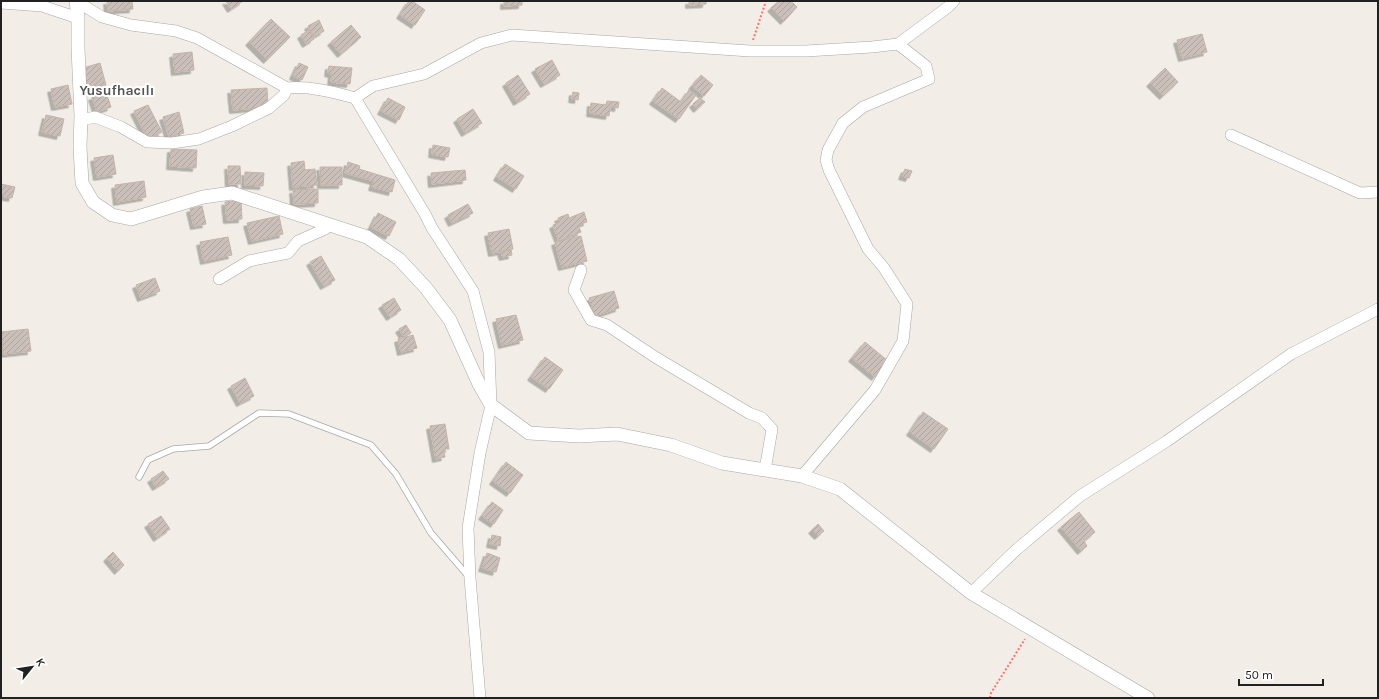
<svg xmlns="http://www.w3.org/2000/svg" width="1379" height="699" viewBox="0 0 1379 699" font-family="Karla,sans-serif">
<defs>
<pattern id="building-hatch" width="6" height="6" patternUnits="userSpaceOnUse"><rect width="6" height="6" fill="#cac0b9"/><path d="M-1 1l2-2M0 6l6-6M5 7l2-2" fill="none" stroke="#ada59f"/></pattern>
<filter id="shadow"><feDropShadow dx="-3.5" dy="3.5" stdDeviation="0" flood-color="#0004"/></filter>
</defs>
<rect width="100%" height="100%" fill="#f2eee7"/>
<!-- building -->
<g fill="url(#building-hatch)" stroke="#c5b3a8" filter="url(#shadow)">
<polygon points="107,1 132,1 133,9 108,11"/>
<polygon points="226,1 243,1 231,9"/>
<polygon points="409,1 412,1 425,10 415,25 400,15"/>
<polygon points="504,1 522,1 522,5 504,6"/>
<polygon points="689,1 706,1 706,4 689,5"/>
<polygon points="779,1 791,1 797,7 784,21 771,8"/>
<polygon points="271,19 290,37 267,60 249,42"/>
<polygon points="319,20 324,31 314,37 308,26"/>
<polygon points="351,25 361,37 341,54 331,42"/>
<polygon points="309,30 314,39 306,44 301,35"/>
<polygon points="1202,34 1207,52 1182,58 1177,40"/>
<polygon points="192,52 194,70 175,72 173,54"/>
<polygon points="552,60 560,75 544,84 535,69"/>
<polygon points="100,63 106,85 88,89 83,68"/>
<polygon points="299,63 308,67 302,80 293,76"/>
<polygon points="329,66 352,68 350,84 331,82 332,74 328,73"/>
<polygon points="1165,68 1178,82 1163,96 1150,83"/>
<polygon points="518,75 530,94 517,102 506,83"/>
<polygon points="701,75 713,85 704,96 692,86"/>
<polygon points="68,85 72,104 55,107 51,89"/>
<polygon points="267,88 268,107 233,110 231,90"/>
<polygon points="662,88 681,102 689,90 696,95 679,119 653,101"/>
<polygon points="106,92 111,107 97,112 92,97"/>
<polygon points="573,92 579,93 578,100 572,99"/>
<polygon points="388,98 405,107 399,120 381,111"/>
<polygon points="700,98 705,102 697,109 693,104"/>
<polygon points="607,101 619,102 618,108 610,107 609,116 590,113 591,103 606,105"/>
<polygon points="148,105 162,132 148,139 134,111"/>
<polygon points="473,109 482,123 465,133 457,119"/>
<polygon points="179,112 184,133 169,137 163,117"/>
<polygon points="46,115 64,119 60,136 42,132"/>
<polygon points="433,145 450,148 448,157 432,154"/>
<polygon points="171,149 197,150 196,168 170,166"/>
<polygon points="113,155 116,174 97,177 94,158"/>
<polygon points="304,161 305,170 315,169 317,185 293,187 291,163"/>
<polygon points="348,162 360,166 359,169 395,180 392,192 372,187 374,181 345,173"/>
<polygon points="505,164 524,176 516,189 497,177"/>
<polygon points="228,166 240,166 241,184 229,184"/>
<polygon points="320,167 342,167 342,185 321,185"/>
<polygon points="905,169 912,171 909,178 902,176"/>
<polygon points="465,170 466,180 432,184 431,173"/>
<polygon points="245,172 264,173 263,186 245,185"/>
<polygon points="144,181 146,197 117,202 115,185"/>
<polygon points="1,184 15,187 12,198 1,196"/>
<polygon points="318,189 318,203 294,204 293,190"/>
<polygon points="241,200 242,219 227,220 225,202"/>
<polygon points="468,204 473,213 452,223 448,215"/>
<polygon points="202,206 206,224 194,226 190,209"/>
<polygon points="584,212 587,222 578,225 581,232 559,241 553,225 560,222 558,218 568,214 569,218"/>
<polygon points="378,213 396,222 389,236 371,227"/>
<polygon points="279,216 283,234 252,241 247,223"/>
<polygon points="509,229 513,249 492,253 488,233"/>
<polygon points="581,236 587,261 562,267 555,242"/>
<polygon points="228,237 232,255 204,261 200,242"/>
<polygon points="511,250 512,255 503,257 501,252"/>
<polygon points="321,256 335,280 324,286 310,262"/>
<polygon points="155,278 160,291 141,298 136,285"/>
<polygon points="614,291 619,308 595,316 589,298"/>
<polygon points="394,298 401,310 390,317 382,305"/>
<polygon points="516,315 523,340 502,345 496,319"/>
<polygon points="406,325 411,333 404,337 399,329"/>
<polygon points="28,329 31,351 3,354 1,332"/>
<polygon points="413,335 417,348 401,352 398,339"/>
<polygon points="865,342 888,361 875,377 852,358"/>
<polygon points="545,357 563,370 549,389 531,377"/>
<polygon points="245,378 254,396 240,403 231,386"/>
<polygon points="923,412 948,429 934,449 910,432"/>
<polygon points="445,424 449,449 443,449 445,457 436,459 430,426"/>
<polygon points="506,462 523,475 510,493 493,481"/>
<polygon points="163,471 169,479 156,487 151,479"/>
<polygon points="492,502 503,510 494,524 482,516"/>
<polygon points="1079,512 1095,532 1084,541 1087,546 1081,551 1061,527"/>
<polygon points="161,516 170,529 157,538 148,524"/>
<polygon points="818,524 824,531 818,536 812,530"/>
<polygon points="492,535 501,537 500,546 490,544"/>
<polygon points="113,552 124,565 118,571 107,558"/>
<polygon points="487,553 500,558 496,572 482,568"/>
</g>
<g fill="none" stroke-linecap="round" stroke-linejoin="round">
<defs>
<polyline id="service" points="139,477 148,460 173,449 209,446 259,413 289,414 371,445 396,474 431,533 469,577"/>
<g id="minor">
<path d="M 76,1 L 102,17 L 131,25 L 176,31 L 197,38 L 287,88 C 310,86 333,92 355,98 L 425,214 L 432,228 L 473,291 L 489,352 L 491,405 L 480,453 L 468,528 L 470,578 L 480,698"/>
<polyline points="1,3 42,6 78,18"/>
<polyline points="355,98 373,86 424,74 481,43 512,35 750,51 806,51 872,47 898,44 948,7 954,1"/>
<polyline points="81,120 95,117 121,127 147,142 172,143 199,139 232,126 269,108 284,95 287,88"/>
<polyline points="1231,135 1360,193 1378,192"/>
<polyline points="581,270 574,290 591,320 607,325 655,357 749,413 762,418 772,429 765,470"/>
<polyline points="219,279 249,261 288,253 298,241 325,229 329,225"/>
<polyline points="802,476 875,390 903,341 907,304 884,268 868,249 829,170 826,160 828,150 843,123 863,107 929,79 926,66 898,44"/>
<polyline points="971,593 1016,550 1080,496 1167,441 1291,354 1378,309"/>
</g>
<polyline id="tertiary" points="76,1 78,18 78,48 81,116 80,147 82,183 93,202 112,215 131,219 203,197 232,193 367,237 399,259 426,288 450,320 479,384 491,405 529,433 579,436 617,434 671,445 722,463 802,476 840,489 971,593 1148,698"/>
</defs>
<!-- service casing -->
<use href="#service" stroke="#a8a8a8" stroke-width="7"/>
<!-- minor casing -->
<use href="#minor" stroke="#a8a8a8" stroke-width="12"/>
<!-- tertiary casing -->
<use href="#tertiary" stroke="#a8a8a8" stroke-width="14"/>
<!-- path -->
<g stroke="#ff746a" stroke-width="2" stroke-dasharray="2 2" stroke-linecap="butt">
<polyline points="753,40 766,1"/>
<polyline points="990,698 991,693 1025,639"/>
</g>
<!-- service -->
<use href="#service" stroke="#fff" stroke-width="5.5"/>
<!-- minor -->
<use href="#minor" stroke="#fff" stroke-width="11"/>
<!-- tertiary -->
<use href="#tertiary" stroke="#fff" stroke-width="13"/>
</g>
<g text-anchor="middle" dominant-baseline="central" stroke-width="4" stroke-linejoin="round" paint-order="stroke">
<!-- quarter labels -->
<g font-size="14" font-weight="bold" fill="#545454" stroke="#fff">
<text x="117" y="90">Yusufhacılı</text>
</g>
</g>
<!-- border -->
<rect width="1379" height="699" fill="none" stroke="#212121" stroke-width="4"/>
<!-- north arrow -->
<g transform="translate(32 667) rotate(60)" stroke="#ffffff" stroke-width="3" paint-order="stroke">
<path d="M0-3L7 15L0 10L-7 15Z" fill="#212121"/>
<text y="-6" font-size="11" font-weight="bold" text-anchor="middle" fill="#212121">K</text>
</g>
<!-- scale -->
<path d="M1239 679v6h84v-6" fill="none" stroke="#212121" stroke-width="2"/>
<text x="1245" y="679" font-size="12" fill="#212121" stroke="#ffffff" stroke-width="3" paint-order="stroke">50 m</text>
</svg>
